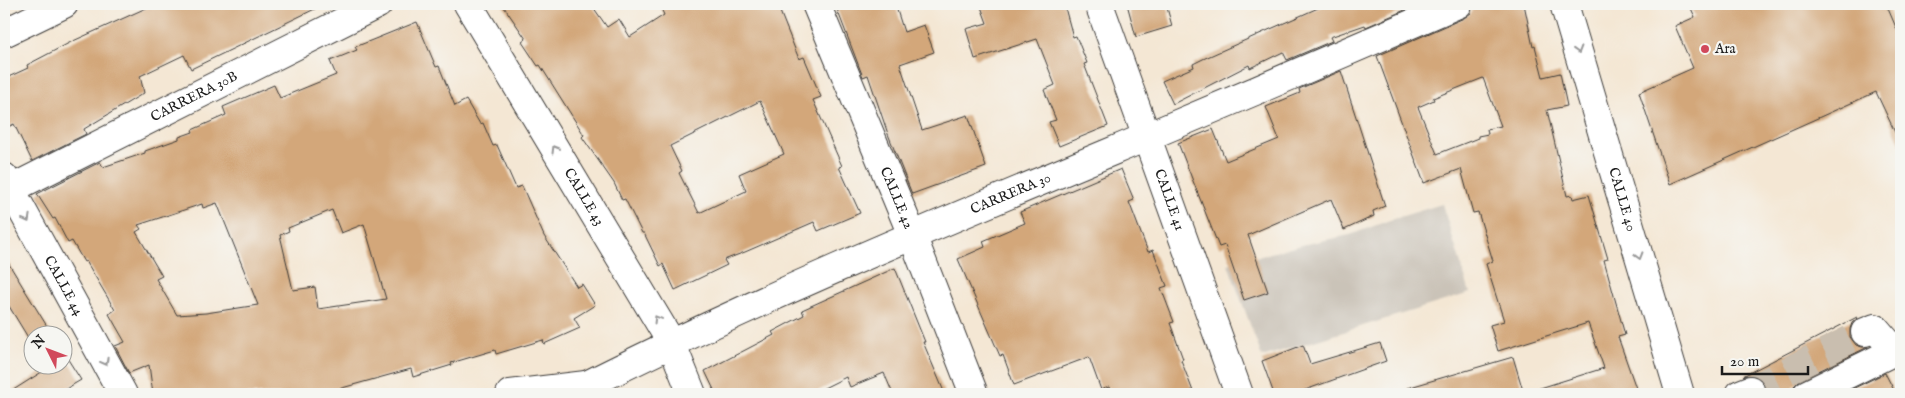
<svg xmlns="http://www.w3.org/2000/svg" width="1905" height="398" viewBox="0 0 1905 398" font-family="'IM FELL English',serif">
<rect width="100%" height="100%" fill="#f6f6f2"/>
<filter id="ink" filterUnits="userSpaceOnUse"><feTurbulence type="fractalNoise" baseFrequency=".02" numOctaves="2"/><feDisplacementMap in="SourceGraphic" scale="10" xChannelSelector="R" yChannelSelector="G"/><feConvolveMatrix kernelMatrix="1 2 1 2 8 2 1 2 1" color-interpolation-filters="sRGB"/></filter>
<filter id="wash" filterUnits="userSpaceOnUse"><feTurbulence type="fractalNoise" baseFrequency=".0096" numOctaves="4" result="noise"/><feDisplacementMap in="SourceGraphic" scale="20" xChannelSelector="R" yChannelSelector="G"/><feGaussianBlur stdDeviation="1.12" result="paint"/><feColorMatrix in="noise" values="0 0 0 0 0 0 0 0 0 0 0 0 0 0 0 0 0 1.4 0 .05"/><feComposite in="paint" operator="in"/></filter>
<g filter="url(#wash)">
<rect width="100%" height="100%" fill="#f4e7d4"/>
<!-- industrial -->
<polygon fill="#cac3b8" points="1442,204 1470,293 1262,357 1228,264 1306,244 1350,235 1390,220"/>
<g id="blocks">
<!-- building -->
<g fill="#d3a77a" fill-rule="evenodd">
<polygon points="155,4 325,4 191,69 184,55 140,76 144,93 84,129 86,134 32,161 14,124 4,129 4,79 28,68 27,65 71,42"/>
<path d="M 502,4 L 591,4 L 607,27 L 619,19 L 630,37 L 664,15 L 659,4 L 777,4 L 799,59 L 804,57 L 821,97 L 813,100 L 842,166 L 839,167 L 860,213 L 818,231 L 814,222 L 745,252 L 724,260 L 727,265 L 675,290 L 663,264 L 660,266 L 644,233 L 642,233 L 625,199 L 622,200 L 614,183 L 582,137 L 584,135 L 540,65 L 538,66 L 522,42 L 526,39 ZM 760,101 L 784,154 L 739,174 L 746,191 L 699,213 L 679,173 L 682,171 L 670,146 Z"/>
<polygon points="835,4 895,4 904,32 924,25 934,52 900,64 922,130 968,115 986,167 912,194 888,134 868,75 863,77"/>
<polygon points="980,4 1064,4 1073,37 1076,36 1087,63 1084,64 1108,126 1059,146 1049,122 1056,120 1044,90 1055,85 1037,39 975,59 966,29 987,23"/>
<polygon points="1127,4 1166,4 1172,26 1136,37"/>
<polygon points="1327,4 1414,4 1414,6 1366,27 1365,25 1330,37 1332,41 1287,60 1283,52 1250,68 1249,65 1173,104 1162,81 1194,67 1193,64 1203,59"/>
<path d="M 1473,4 L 1524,4 L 1533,47 L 1535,46 L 1543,77 L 1560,73 L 1567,106 L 1547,110 L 1567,196 L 1572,195 L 1573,199 L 1589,195 L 1608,259 L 1604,260 L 1625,335 L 1618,337 L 1638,394 L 1538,394 L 1537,389 L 1604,368 L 1588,323 L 1498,351 L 1490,325 L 1504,321 L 1486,264 L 1493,261 L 1478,212 L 1473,213 L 1461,169 L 1424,183 L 1377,56 L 1464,18 L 1471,13 ZM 1483,78 L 1501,126 L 1487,129 L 1488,134 L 1478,136 L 1478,138 L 1437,154 L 1418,107 L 1434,100 L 1433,98 Z"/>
<polygon points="1689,4 1886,4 1901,39 1901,145 1876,92 1670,184 1639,92 1693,68 1675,26 1695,17"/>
<path d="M 417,22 L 436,67 L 439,66 L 455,106 L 466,100 L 480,124 L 483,123 L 493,146 L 497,145 L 516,188 L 522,186 L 544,236 L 577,287 L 582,284 L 595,305 L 574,318 L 580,328 L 544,344 L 543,340 L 496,354 L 495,350 L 451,363 L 452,365 L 413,377 L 411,369 L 331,391 L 332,394 L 153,394 L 149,365 L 129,373 L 115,346 L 125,342 L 109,314 L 115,310 L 86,261 L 84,262 L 72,241 L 68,243 L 55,218 L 53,219 L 37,194 L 100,162 L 103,167 L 145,153 L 145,151 L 179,139 L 179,137 L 193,132 L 192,130 L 226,115 L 223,107 L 274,85 L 280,98 L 336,75 L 330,61 L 357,50 L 355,47 ZM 217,203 L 258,305 L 206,313 L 177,315 L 156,279 L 162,276 L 136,232 L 141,229 L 138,225 L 202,204 L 203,208 ZM 332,210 L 341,233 L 364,224 L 386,299 L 318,309 L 315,287 L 293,290 L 280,235 L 289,231 L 288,228 Z"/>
<polygon points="1341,71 1385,206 1373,211 1374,216 1344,230 1331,199 1248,235 1268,292 1244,300 1225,245 1219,247 1178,143 1213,129 1226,161 1279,139 1266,107 1300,93 1299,89"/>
<polygon points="1121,169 1134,200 1129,202 1148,252 1153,250 1167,286 1161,288 1174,322 1170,323 1183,359 1181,360 1194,394 1112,394 1109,387 1101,390 1089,357 1014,385 1003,355 1000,356 958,259 985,247 983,241 1025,223 1020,212"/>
<polygon points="4,256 53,336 32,336 32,344 4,298"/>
<polygon points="895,268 925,342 923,342 945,394 893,394 884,373 850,387 846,377 812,394 716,394 705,371 774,335 772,332 804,315 802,310"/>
<polygon points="1857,317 1858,318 1852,323 1850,329 1850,337 1856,345 1862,347 1868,347 1800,380 1794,386 1792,394 1765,394 1765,385 1760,378 1752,375 1743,376"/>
<polygon points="1380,343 1386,361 1294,394 1274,394 1262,361 1303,345 1310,364"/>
<polygon points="62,350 81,380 57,394 7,394 48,368 46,366 62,366"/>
<polygon points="1513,357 1524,394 1408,394 1407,388"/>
<polygon points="1885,373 1896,394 1842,394"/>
</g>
</g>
</g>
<g filter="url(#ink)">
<use href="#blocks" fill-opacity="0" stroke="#3c3a38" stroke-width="1"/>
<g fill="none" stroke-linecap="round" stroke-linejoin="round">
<!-- minor-tunnel -->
<polyline stroke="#c9beaf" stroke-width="28" stroke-dasharray="28 14" stroke-linecap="butt" points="1750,390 1865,332"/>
<defs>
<g id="minor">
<path id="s1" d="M 468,4 L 671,342 L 692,394"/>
<path id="s2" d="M 816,4 L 912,235 L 974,394"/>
<path id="s3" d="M 1099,4 L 1239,394"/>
<path id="s4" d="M 1564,4 L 1680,394"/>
<polyline points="4,33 64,4"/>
<path id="s5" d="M 4,177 L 123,394"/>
<path id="s6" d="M 11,189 L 378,4"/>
<polyline points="1865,332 1875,328 1895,351"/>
<polyline points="510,394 586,385"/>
<path id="s7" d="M 569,394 C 756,299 950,219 1144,138 C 1249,94 1353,49 1458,4"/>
<polyline points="1740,394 1750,390"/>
<polyline points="1807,394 1901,348"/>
</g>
</defs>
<!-- minor casing -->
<use href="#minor" stroke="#3c3a38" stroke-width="30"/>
<!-- minor -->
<use href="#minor" stroke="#fff" stroke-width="28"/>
</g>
<!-- one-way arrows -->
<defs><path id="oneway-chevron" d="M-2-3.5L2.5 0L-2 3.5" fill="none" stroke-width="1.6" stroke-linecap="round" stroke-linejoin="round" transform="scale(1.25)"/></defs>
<g stroke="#999">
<use href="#oneway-chevron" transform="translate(1578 50) rotate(73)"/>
<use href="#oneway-chevron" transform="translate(555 149) rotate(-121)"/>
<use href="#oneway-chevron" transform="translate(27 219) rotate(61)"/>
<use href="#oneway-chevron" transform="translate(1639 256) rotate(73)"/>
<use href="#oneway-chevron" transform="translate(657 319) rotate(-121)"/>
<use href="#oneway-chevron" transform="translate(105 362) rotate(61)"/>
</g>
</g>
<!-- markers -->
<circle fill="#d1495b" stroke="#f6f6f2" stroke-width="2" cx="1705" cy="49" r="5"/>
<g text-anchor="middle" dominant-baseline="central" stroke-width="4.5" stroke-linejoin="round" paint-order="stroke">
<!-- poi labels -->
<g font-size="14" fill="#1c1c1c" stroke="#f6f6f2" text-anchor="start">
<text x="1715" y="49">Ara</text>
</g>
<!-- street labels -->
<g font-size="14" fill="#1c1c1c" stroke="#f6f6f2">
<text stroke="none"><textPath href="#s6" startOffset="205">CARRERA 30B</textPath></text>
<text stroke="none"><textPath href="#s7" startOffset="485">CARRERA 30</textPath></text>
<text stroke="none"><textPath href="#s1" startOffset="225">CALLE 43</textPath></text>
<text stroke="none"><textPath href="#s2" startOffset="210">CALLE 42</textPath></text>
<text stroke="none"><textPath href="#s3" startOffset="208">CALLE 41</textPath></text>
<text stroke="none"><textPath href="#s4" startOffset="204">CALLE 40</textPath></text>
<text stroke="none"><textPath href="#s5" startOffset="124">CALLE 44</textPath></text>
</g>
</g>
<!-- margin -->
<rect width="1905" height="398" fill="none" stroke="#f6f6f2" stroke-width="20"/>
<!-- north arrow -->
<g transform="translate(48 350) rotate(312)"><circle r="24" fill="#f6f6f2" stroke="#9f9f9c"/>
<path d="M0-4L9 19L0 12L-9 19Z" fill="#d1495b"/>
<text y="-8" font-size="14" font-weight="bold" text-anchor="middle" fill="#1c1c1c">N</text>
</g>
<!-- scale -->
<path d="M1722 366v8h86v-8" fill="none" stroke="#1c1c1c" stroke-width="2.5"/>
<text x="1730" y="366" font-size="15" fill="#1c1c1c" stroke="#f6f6f2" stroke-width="4" paint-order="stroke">20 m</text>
</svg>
